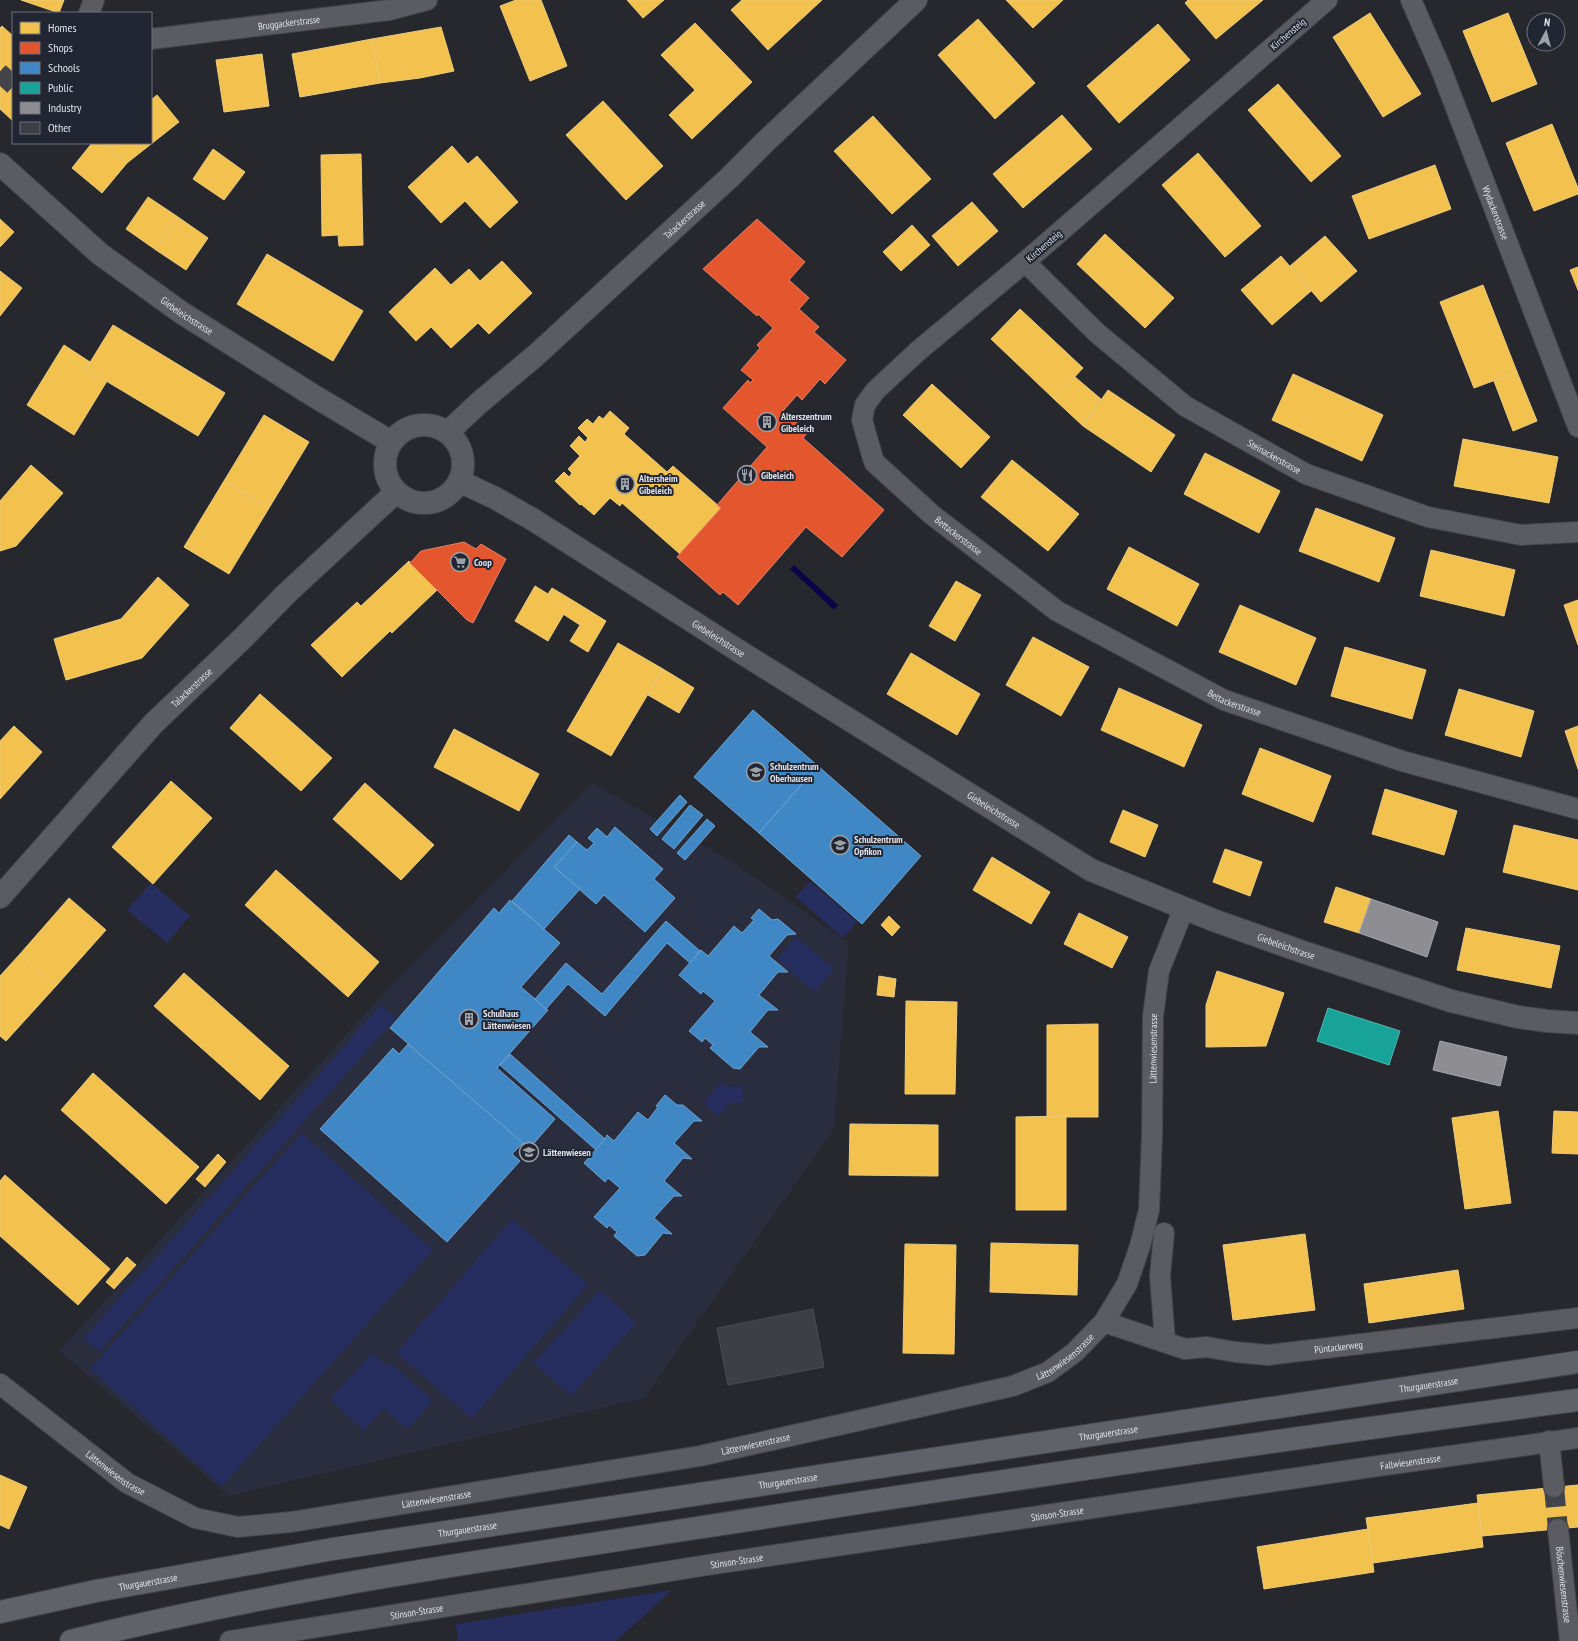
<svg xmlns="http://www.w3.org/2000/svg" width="1578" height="1641" viewBox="0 0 1578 1641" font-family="'PT Sans Narrow',sans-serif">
<rect width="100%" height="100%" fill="#26282e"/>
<!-- built -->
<polygon fill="#292d3e" points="592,783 733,862 849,943 834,1129 644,1398 229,1496 59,1351 381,996"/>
<!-- green -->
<g fill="#262e60">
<polygon points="810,881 857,922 843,938 796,897"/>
<polygon points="151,883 190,916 167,943 127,910"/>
<polygon points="796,937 834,969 815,992 777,960"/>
<polygon points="381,1005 396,1018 99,1352 84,1338"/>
<polygon points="721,1082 726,1087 742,1085 743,1102 729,1103 718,1117 704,1103"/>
<polygon points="302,1133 433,1250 222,1486 90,1369"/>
<polygon points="512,1219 588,1284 472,1418 396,1353"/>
<polygon points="600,1290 636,1323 571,1396 534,1363"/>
<polygon points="372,1353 386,1366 390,1362 433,1401 407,1429 384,1408 364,1430 330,1399"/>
<polygon points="672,1590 616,1641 458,1641 456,1624"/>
</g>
<!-- water -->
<polygon fill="#0c0447" points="794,565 838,605 834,610 790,569"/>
<!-- homes -->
<g fill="#f2c14e" stroke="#eccb7d">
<polygon points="21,0 64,0 59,13"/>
<polygon points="516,0 541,0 567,66 530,81 500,6"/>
<polygon points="627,0 664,0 643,18"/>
<polygon points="742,0 822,0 768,50 731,10"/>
<polygon points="1006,0 1063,0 1033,28"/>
<polygon points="1188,0 1263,0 1216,39 1185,3"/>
<polygon points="1370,13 1421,94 1383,117 1333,37"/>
<polygon points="1508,13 1537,84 1492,102 1463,31"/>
<polygon points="978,19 1035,83 995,119 938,55"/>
<polygon points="695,23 752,82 692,139 669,115 695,90 661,55"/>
<polygon points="1158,24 1190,60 1119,123 1087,86"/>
<polygon points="2,26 13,36 13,121 0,109 0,28"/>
<polygon points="441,27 454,71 420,78 380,83 372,39"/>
<polygon points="372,39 380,83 300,97 292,54"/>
<polygon points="262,54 269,106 224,112 216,60"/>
<polygon points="1278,84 1341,156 1311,182 1248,110"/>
<polygon points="157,95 179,122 127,163 102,143 151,143 151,100"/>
<polygon points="603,101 663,166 626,200 566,135"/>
<polygon points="1062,115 1092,149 1023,208 993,174"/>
<polygon points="873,116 931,179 892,214 834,151"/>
<polygon points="1552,124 1578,188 1578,194 1534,211 1506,143"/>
<polygon points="92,143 102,143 127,163 102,193 72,168"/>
<polygon points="452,146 468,164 477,156 518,202 490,228 465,201 441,223 408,187"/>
<polygon points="213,149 245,172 224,200 193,179"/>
<polygon points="1198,153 1261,226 1225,257 1162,185"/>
<polygon points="361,154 363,245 339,246 338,235 322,236 321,155"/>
<polygon points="1435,165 1451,209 1369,239 1352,196"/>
<polygon points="148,197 178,217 156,250 126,229"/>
<polygon points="972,202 998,231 958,266 932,236"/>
<polygon points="178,217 208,238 186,270 156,250"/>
<polygon points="0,219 14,232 0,247"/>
<polygon points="912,225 930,245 901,271 883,252"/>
<polygon points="1105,234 1174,298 1145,328 1077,264"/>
<polygon points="1325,236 1357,271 1321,302 1290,266"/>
<polygon points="267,254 363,311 333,361 237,304"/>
<polygon points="1281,256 1311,291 1272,325 1241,290"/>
<polygon points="502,261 532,293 489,334 478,323 451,348 431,327 416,341 389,312 435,268 451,285 469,269 480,281"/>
<polygon points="1578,267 1578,290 1570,270"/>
<polygon points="0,271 22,288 0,316"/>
<polygon points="1483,285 1517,372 1474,388 1440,302"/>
<polygon points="1020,309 1083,368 1054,399 991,339"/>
<polygon points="113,325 225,393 198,436 86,369"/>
<polygon points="64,345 90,362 86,369 107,381 74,435 27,405"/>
<polygon points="1517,372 1537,421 1513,431 1494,381"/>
<polygon points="1293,374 1383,415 1362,461 1272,420"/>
<polygon points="1075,377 1101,399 1083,426 1054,399"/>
<polygon points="932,384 990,437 961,468 903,415"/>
<polygon points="1108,390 1175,435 1151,472 1083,426"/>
<polygon points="610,411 629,428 624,434 667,472 673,466 721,508 680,554 622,503 620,506 610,498 594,515 581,504 580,505 555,481 564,472 569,477 572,473 568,469 580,456 570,446 579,436 585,442 588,438 578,428 587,419 593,424 599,416 603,419"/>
<polygon points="264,415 309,442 269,508 224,481"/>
<polygon points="1463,439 1558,457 1549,503 1454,486"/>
<polygon points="1205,453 1280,491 1259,533 1184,494"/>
<polygon points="1012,460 1079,514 1048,551 981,497"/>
<polygon points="31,465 63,493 16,546 0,551 0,501"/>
<polygon points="224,481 269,508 229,574 184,547"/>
<polygon points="1316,508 1395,538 1379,582 1299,551"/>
<polygon points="1129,547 1199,584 1177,626 1107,589"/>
<polygon points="1431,550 1515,570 1504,616 1420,596"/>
<polygon points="409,561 437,590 392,633 390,631 342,677 311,645 357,602 361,606"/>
<polygon points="158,577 189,605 142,658 66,680 54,639 121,619"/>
<polygon points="956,581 981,595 955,641 929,626"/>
<polygon points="535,586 548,594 552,588 572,600 548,641 515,621"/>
<polygon points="572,600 606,621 588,652 570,641 580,625 563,614"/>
<polygon points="1578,600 1578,645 1564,605"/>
<polygon points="1240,605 1316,638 1296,685 1219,652"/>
<polygon points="1033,637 1089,667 1061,716 1006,685"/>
<polygon points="618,643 663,669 611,756 567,731"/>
<polygon points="1345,647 1426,670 1412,719 1331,696"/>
<polygon points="911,653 980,694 957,735 887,694"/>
<polygon points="663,669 694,688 679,713 648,695"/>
<polygon points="1119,688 1202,725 1184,767 1101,730"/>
<polygon points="1459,689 1534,711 1521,757 1445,735"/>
<polygon points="260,694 332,758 301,791 230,728"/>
<polygon points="14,726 42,752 0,799 0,741"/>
<polygon points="1578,726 1578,769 1565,731"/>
<polygon points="454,729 539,774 519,811 434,767"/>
<polygon points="1260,748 1331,776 1313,822 1242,794"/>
<polygon points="171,781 212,818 153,884 112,847"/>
<polygon points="365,783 434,845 401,880 333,819"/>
<polygon points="1385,789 1457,811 1444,855 1372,834"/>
<polygon points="1123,810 1158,825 1145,857 1110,842"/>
<polygon points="1514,825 1578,840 1578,890 1503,872"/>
<polygon points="1225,849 1262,862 1250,896 1213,882"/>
<polygon points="992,857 1050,892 1031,924 973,890"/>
<polygon points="276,870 379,962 348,997 245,905"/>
<polygon points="1336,887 1371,899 1359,933 1324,922"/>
<polygon points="69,898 106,930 56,986 20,954"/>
<polygon points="1079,913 1128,937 1112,968 1064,944"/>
<polygon points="889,916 900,927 892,936 881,925"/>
<polygon points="1466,928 1560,946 1551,988 1457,970"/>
<polygon points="20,954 56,986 6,1041 0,1036 0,976"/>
<polygon points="1217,971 1284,993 1266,1046 1206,1047 1206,1005"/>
<polygon points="184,973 289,1066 260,1100 154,1006"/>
<polygon points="879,976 896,979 894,997 877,995"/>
<polygon points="906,1001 957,1002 955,1094 905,1094"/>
<polygon points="1098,1024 1098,1117 1047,1117 1047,1025"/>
<polygon points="93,1073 199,1167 166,1204 61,1110"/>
<polygon points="1498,1111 1511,1203 1465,1209 1452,1118"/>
<polygon points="1554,1111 1578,1112 1578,1154 1552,1153"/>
<polygon points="1066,1116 1066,1210 1016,1210 1016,1117"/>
<polygon points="850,1124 938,1125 938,1176 849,1175"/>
<polygon points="218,1154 226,1162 205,1187 196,1179"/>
<polygon points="5,1175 110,1269 78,1305 0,1236 0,1181"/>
<polygon points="1305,1234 1315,1310 1233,1320 1223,1245"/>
<polygon points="991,1243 1078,1245 1077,1295 990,1292"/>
<polygon points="905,1244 956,1245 954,1354 903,1353"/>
<polygon points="127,1257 136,1265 114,1289 106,1282"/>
<polygon points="1458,1270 1464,1309 1369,1323 1364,1284"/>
<polygon points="0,1475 27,1487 9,1529 0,1525"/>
<polygon points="1578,1485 1578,1527 1482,1536 1477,1495"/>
<polygon points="1478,1503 1483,1547 1373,1563 1366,1518"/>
<polygon points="1368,1529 1374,1572 1264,1589 1257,1547"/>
</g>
<!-- shops -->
<g fill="#e4572e" stroke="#e28166">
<polygon points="757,219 805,262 789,280 809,298 799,309 819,327 814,332 846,360 825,384 820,379 802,400 797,395 783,411 808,432 803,438 884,510 842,557 806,527 738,605 723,592 720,595 677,557 721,508 717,505 767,447 723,408 748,380 750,383 753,380 741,370 760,348 757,345 773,328 758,314 757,316 703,269"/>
<polygon points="464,542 476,549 481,544 506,559 473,623 467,620 410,563 421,551"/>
</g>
<!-- schools -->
<g fill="#3f88c5" stroke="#6fa3d0">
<polygon points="753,710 818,766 759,833 694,777"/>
<polygon points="818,766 921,856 862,924 759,833"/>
<polygon points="680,795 687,802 657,836 650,829"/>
<polygon points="690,805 703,815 674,849 662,839"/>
<polygon points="707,819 715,826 685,860 677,853"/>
<polygon points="615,827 663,869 654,879 675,898 645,932 604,895 596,904 554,867 577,842 587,850 594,843 588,838 597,828 607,837"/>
<polygon points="569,835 577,842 554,867 580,889 544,929 512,901"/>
<polygon points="510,900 560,943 521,987 548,1010 497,1068 555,1119 529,1149 390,1028 494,908 499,913"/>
<polygon points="759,909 772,920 778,919 796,934 787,935 769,956 788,972 778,972 759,995 778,1010 768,1010 750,1032 768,1047 759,1047 740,1069 733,1068 710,1048 713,1045 705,1038 702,1042 689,1031 715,1001 703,991 701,994 679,975 701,950 708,956 734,926 742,933 754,920 751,918"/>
<polygon points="666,921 700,951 690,963 667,943 605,1016 568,984 546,1009 535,999 566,963 602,994"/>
<polygon points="408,1044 523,1143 512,1154 520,1161 447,1242 320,1129 393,1048 399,1054"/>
<polygon points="510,1054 605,1139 596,1150 500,1065"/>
<polygon points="665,1095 677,1105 683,1105 702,1121 694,1121 674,1143 692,1159 683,1158 664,1181 682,1196 674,1196 654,1218 672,1234 663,1233 645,1255 637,1256 614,1236 617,1232 609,1225 607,1228 594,1217 620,1188 608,1178 605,1182 584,1163 605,1139 607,1135 614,1141 638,1112 648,1120 658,1107 656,1106"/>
</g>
<!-- public -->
<polygon fill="#17a398" stroke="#53b6b1" points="1328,1008 1400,1031 1389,1065 1317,1041"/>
<!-- industry -->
<g fill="#8d8d92" stroke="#a6a6ac">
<polygon points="1371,899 1438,922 1427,957 1359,933"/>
<polygon points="1440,1041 1507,1057 1500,1086 1433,1070"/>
</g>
<!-- building -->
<polygon fill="#3d3f44" stroke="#4a4c52" points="813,1309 824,1367 728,1385 717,1328"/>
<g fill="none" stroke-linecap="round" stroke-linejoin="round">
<!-- minor-tunnel -->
<g stroke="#42444a" stroke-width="20" stroke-dasharray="20 10" stroke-linecap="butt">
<polyline points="0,86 13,72"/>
<polyline points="1554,1487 1558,1529"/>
</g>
<defs>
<g id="minor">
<path id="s1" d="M 1327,0 L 1025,262 L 918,351 L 875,391 L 865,405 L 862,420 L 874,462 L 931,514 L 1057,611 L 1224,700 L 1402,761 L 1578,809"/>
<path id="s2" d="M 1411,0 L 1441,69 L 1578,427"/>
<polyline points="89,13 94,0"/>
<path id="s3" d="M 151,39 L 389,10 L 427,0"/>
<path id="s4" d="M 1025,262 L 1097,333 L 1185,406 L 1306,474 L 1428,517 L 1521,535 L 1578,532"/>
<polyline points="1164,1233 1160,1276 1165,1341"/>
<path id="s5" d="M 1104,1322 L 1185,1349 L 1207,1347 L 1235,1352 L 1268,1355 L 1578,1318"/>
<path id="s6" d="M 0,1384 L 127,1483 L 195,1518 L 238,1527 L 291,1522 L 700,1456 L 1013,1386 L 1048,1372 L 1075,1352 L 1104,1322 L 1127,1284 L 1140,1246 L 1149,1210 L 1152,1136 L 1153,1016 L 1159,971 L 1184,908"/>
<polyline points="1549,1441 1554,1487"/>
<path id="s7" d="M 1558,1529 L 1570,1641"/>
<path id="s8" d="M 230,1641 L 714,1564 L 1378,1466 L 1578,1438"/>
</g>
<g id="tertiary">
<path id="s9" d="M 0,164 L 100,254 L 182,313 L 314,396 L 391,442"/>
<circle cx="424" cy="464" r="39"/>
<path id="s10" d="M 448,432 L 479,403 L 535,356 L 729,178 L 766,141 L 916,0"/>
<path id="s11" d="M 459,481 L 495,498 L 532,519 L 742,653 L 1091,870 L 1213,920 L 1303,952 L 1451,1001 L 1518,1017 L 1547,1021 L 1578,1023"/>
<path id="s12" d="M 0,897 L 153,724 L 243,638 L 286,594 L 396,492"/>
</g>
<g id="secondary">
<path id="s13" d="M 0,1612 L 96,1591 L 333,1549 L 1578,1362"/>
<path d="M 71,1641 C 274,1590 483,1561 690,1529 C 985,1483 1281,1439 1578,1400"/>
</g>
</defs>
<!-- minor casing -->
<use href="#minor" stroke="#414448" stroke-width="22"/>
<!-- tertiary casing -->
<use href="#tertiary" stroke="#414448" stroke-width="24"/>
<!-- secondary casing -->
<use href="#secondary" stroke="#414448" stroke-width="24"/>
<!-- minor -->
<use href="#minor" stroke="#5a5c61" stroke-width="20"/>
<!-- tertiary -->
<use href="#tertiary" stroke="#5a5c61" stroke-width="22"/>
<!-- secondary -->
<use href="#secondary" stroke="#60626a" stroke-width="22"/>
</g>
<!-- icons -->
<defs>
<symbol id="building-ring" viewBox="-11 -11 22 22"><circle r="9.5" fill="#222632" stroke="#9ea1a8" stroke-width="1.5"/><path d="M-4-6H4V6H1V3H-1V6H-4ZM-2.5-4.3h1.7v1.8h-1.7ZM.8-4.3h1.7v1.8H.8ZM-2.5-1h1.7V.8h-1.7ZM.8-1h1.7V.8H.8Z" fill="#9ea1a8"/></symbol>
<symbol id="restaurant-ring" viewBox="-11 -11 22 22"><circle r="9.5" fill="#222632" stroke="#9ea1a8" stroke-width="1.5"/><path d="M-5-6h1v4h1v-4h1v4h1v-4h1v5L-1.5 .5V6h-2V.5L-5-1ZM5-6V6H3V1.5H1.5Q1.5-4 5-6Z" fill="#9ea1a8"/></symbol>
<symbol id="supermarket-ring" viewBox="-11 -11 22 22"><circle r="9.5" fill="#222632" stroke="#9ea1a8" stroke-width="1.5"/><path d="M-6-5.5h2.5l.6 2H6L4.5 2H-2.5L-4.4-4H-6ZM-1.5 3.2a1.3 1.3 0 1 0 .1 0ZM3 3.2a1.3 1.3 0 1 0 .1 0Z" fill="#9ea1a8"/></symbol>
<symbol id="school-ring" viewBox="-11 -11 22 22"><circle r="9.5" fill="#222632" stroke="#9ea1a8" stroke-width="1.5"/><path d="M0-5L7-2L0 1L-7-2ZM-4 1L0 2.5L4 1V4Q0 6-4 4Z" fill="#9ea1a8"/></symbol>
</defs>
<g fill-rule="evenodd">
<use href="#building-ring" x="756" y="411" width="22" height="22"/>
<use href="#restaurant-ring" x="736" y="464" width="22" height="22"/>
<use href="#building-ring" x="614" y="473" width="22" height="22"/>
<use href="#supermarket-ring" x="449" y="551" width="22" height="22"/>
<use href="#school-ring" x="745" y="761" width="22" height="22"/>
<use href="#school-ring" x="829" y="834" width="22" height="22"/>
<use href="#building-ring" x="458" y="1008" width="22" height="22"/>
<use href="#school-ring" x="518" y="1141" width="22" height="22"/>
</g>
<g text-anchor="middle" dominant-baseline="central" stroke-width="4" stroke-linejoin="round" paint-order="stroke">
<!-- street labels -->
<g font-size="10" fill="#dfe2ea" stroke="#222632">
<text stroke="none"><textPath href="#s3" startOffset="139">Bruggackerstrasse</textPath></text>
<text transform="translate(1288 34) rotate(-41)">Kirchensteig</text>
<text stroke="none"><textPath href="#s2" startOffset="229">Wydackerstrasse</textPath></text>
<text stroke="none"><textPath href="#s10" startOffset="318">Talackerstrasse</textPath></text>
<text transform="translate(1044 246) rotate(-41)">Kirchensteig</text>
<text stroke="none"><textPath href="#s9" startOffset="241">Giebeleichstrasse</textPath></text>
<text stroke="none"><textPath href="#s4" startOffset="318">Steinackerstrasse</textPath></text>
<text stroke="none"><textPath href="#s1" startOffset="786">Bettackerstrasse</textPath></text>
<text stroke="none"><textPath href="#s11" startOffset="304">Giebeleichstrasse</textPath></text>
<text stroke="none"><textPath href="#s12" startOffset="284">Talackerstrasse</textPath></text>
<text stroke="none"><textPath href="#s1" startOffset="1110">Bettackerstrasse</textPath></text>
<text stroke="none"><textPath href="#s11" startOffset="628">Giebeleichstrasse</textPath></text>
<text stroke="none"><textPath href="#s11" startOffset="952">Giebeleichstrasse</textPath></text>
<text stroke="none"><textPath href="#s6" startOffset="1466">Lättenwiesenstrasse</textPath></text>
<text stroke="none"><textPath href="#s5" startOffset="240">Püntackerweg</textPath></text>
<text stroke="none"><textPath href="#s6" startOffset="1130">Lättenwiesenstrasse</textPath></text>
<text stroke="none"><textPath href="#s13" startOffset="1447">Thurgauerstrasse</textPath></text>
<text stroke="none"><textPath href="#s13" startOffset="1123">Thurgauerstrasse</textPath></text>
<text stroke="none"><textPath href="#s6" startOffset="806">Lättenwiesenstrasse</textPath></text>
<text stroke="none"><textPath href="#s8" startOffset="1194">Fallwiesenstrasse</textPath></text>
<text stroke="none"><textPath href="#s6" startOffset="146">Lättenwiesenstrasse</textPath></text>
<text stroke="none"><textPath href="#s13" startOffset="799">Thurgauerstrasse</textPath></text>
<text stroke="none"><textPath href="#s6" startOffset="482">Lättenwiesenstrasse</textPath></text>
<text stroke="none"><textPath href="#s8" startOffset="837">Stinson-Strasse</textPath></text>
<text stroke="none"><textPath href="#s13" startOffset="475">Thurgauerstrasse</textPath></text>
<text stroke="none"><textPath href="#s8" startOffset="513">Stinson-Strasse</textPath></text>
<text stroke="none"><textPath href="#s13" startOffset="151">Thurgauerstrasse</textPath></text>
<text stroke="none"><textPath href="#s7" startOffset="56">Böschenwiesenstrasse</textPath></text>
<text stroke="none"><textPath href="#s8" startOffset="189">Stinson-Strasse</textPath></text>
</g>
<!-- poi labels -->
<g font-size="10" font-weight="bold" fill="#dfe2ea" stroke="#222632" text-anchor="start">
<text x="781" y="416">Alterszentrum<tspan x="781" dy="12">Gibeleich</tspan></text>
<text x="761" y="475">Gibeleich</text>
<text x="639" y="478">Altersheim<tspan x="639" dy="12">Gibeleich</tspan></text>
<text x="474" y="562">Coop</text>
<text x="770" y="766">Schulzentrum<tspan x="770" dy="12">Oberhausen</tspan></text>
<text x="854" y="839">Schulzentrum<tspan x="854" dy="12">Opfikon</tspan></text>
<text x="483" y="1013">Schulhaus<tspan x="483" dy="12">Lättenwiesen</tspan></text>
<text x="543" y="1152">Lättenwiesen</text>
</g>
</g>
<!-- legend -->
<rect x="12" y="12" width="140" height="132" fill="#222632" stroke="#6e717c"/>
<rect x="20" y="22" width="20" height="12" fill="#f2c14e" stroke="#6e717c"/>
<text x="48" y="32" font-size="12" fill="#dfe2ea">Homes</text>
<rect x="20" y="42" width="20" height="12" fill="#e4572e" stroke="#6e717c"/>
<text x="48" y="52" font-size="12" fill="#dfe2ea">Shops</text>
<rect x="20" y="62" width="20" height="12" fill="#3f88c5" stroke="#6e717c"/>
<text x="48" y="72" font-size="12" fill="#dfe2ea">Schools</text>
<rect x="20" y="82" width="20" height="12" fill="#17a398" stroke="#6e717c"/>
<text x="48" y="92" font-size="12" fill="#dfe2ea">Public</text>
<rect x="20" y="102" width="20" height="12" fill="#8d8d92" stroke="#6e717c"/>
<text x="48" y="112" font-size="12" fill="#dfe2ea">Industry</text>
<rect x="20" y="122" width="20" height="12" fill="#3d3f44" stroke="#6e717c"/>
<text x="48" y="132" font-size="12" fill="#dfe2ea">Other</text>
<!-- north arrow -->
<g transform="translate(1546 32) rotate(7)"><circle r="19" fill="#222632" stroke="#6e717c"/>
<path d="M0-3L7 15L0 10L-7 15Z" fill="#9ea1a8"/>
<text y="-6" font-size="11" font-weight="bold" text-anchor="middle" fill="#dfe2ea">N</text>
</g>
</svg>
